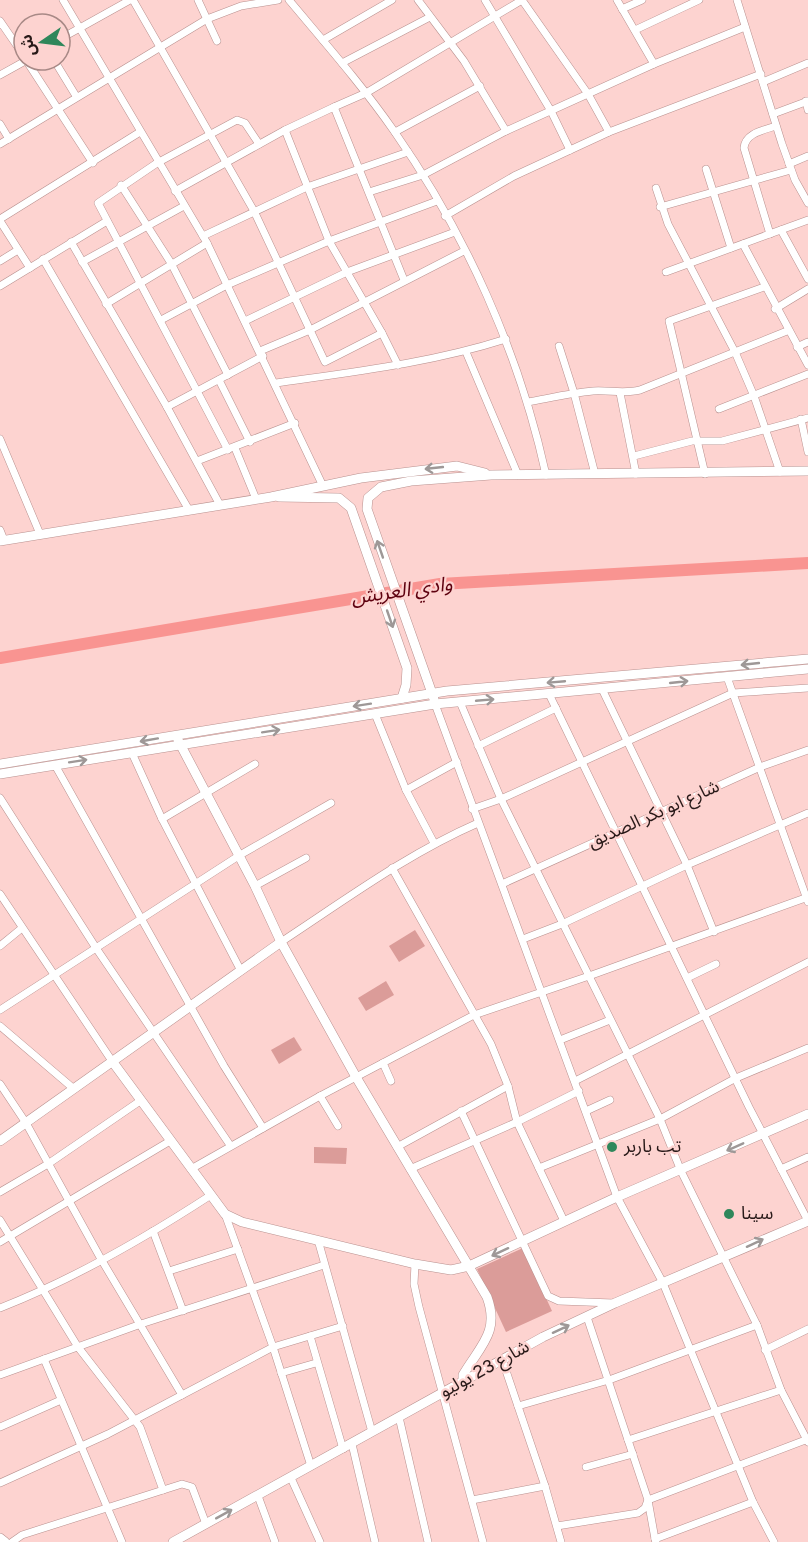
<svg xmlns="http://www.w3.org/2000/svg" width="808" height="1542" viewBox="0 0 808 1542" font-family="Overpass,'Noto Sans Arabic',sans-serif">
<rect width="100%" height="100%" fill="#fdd3d0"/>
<!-- green -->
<g fill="#db9c99">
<polygon points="415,930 425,946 399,962 389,946"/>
<polygon points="386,981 394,995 366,1011 358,998"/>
<polygon points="294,1037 302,1050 279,1064 271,1050"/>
<polygon points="314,1147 347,1148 346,1164 314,1163"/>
<polygon points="523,1248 552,1311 506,1332 477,1269"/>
</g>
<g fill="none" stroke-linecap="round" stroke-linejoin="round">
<!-- river -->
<polyline stroke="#f99491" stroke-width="12" points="0,658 440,584 808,563"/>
<defs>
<g id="minor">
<polyline points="63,0 207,243 322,484"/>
<polyline points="133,0 254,211 325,362 382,333 329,241 285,130"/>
<polyline points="198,0 217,41"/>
<path d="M 289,0 C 325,43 362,85 394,131 C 466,234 519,352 546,475"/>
<polyline points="418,0 464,61 506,131"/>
<polyline points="485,0 551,111 570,150"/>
<polyline points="522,0 588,94 609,132"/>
<polyline points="617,0 654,64"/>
<polyline points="737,0 782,144 795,180 808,203"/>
<polyline points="622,9 642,0"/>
<polyline points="0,21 24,56"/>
<polyline points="635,30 699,0"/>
<polyline points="60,39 130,0"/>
<polyline points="323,40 392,0"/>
<polyline points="26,60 93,163"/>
<polyline points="54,60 76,96"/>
<polyline points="342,63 430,17"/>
<polyline points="0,75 27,60"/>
<polyline points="763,82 808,63"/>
<polyline points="806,101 808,110"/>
<polyline points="334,107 366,93 522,0"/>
<polyline points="773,114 808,101"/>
<polyline points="0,124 9,139"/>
<polyline points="395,132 480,86"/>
<polyline points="0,144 207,19 241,6 278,0"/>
<polyline points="789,164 808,156"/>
<polyline points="706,169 731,248"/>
<polyline points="121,185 171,263 228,375"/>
<polyline points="656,188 668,224 735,352 754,396 780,472"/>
<polyline points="175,191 285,130 334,107 404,280"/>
<polyline points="369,192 423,175 506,131 654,64 745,27"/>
<polyline points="660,207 791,170"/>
<polyline points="445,216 514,176 609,132 761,74"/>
<polyline points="0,219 140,132"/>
<polyline points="0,221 30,268"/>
<polyline points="781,230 808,279"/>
<path d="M 770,234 L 744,148 C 745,133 764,130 776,126"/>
<polyline points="203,236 307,187 408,152"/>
<polyline points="71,242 167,407 220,505"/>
<polyline points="743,244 808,365"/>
<polyline points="43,259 189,510"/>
<polyline points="0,261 18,250"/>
<polyline points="82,262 184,206"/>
<polyline points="666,272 808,220"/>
<polyline points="0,286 107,221"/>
<polyline points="106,304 207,243"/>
<polyline points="775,309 808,289"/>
<polyline points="161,320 227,285 329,241 437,201"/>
<polyline points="245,321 347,272 455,232"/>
<polyline points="382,333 398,365"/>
<polyline points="559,346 574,393 595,474"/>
<polyline points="797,347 808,342"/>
<polyline points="260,351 310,330 464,251"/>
<polyline points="466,352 518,475"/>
<polyline points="219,380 250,442"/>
<path d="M 276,383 C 353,372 431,363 506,339"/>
<polyline points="620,393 636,474"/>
<path d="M 528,402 C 550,398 571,393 593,391 C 610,390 624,394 640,390 L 787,331"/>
<polyline points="167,407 263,356"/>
<polyline points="719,409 808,374"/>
<polyline points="801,419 808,452"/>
<polyline points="0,439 40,534"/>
<polyline points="235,448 256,499"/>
<polyline points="228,450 98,203 157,163 237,120 245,123 259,144"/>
<polyline points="634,456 692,441 722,441 808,418"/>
<polyline points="197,461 295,423"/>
<polyline points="705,474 669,321 764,287"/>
<polyline points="0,530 4,540"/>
<polyline points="727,677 808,902"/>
<polyline points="602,689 687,865 714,932"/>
<polyline points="549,694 749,1107 808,1221"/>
<polyline points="460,702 501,799 660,1119 681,1171 757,1325 781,1390 808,1442"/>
<polyline points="435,704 617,1197 663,1283 753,1502 774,1542"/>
<polyline points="375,714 406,790 434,843"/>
<polyline points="478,746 556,708"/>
<polyline points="132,753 162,819 241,971"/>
<polyline points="55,765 224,1066 263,1128"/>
<polyline points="406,790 457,762"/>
<polyline points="0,798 96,948 230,1145"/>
<polyline points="472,809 501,799 733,693 808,688"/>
<polyline points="162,819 255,764"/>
<polyline points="392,868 491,1044 508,1086 517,1122 564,1221"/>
<polyline points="502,884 760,767 808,750"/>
<polyline points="255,886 306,858"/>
<polyline points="0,894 112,1061"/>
<polyline points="523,939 562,924 687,865 808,813"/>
<path d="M 281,942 C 345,900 407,854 478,823"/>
<polyline points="0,946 22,928"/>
<polyline points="687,978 716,964"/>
<polyline points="0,1010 240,855 331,803"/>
<polyline points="0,1026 74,1089"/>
<polyline points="560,1040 610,1020"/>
<polyline points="383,1063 391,1081"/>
<polyline points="575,1081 808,962"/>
<polyline points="0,1084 26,1123 101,1259 182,1395"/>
<polyline points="320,1096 338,1126"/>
<polyline points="461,1111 548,1296 559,1301 613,1303"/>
<polyline points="586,1111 610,1100"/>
<polyline points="397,1147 508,1086"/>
<polyline points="539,1168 660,1119 736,1078 808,1048"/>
<polyline points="191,1169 320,1096 474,1015 589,976 808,897"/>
<polyline points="410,1169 517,1122 579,1091"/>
<polyline points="781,1169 808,1157"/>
<polyline points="0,1192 48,1164 140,1101"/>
<polyline points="225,1214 273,1347 311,1466"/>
<polyline points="0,1220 78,1347 140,1427 163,1490"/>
<polyline points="153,1231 183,1311"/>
<polyline points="318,1240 372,1432"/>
<polyline points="0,1242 170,1141"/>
<polyline points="415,1264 414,1284 419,1307 483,1542"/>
<polyline points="169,1271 238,1249"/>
<path d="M 0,1308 C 74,1279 145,1238 211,1195"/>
<polyline points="587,1317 648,1500 655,1539"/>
<polyline points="310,1336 343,1449"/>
<polyline points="765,1350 808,1329"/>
<polyline points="44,1359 122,1542"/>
<polyline points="502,1359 545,1486 561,1542"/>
<polyline points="281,1373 316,1363"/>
<polyline points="0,1375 141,1324 324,1265"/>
<polyline points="518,1406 609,1380 757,1325"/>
<polyline points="399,1417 428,1542"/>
<polyline points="0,1427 61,1400"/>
<polyline points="628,1440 781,1390"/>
<polyline points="352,1444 375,1542"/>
<polyline points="586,1467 633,1454"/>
<polyline points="291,1478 320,1542"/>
<polyline points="0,1483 108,1434 273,1347 343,1326"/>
<polyline points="258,1496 275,1542"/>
<polyline points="472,1500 545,1486"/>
<polyline points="557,1526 638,1513 645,1508 648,1500 808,1439"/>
<polyline points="12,1542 22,1535 182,1484 192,1487 206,1524"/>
<polyline points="656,1542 655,1539 753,1502"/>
</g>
<g id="tertiary">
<polyline points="279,497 339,498 351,508 407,668 406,685 402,698"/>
<polyline points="0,541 271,497 361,478 457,466 485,473"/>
<polyline points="434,699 367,509 368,498 381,487 411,481 491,475 808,471"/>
<path d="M 178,740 L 255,886 L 281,942 L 356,1077 L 487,1297 C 500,1332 480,1346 463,1375 L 463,1383"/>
<polyline points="0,764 447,691 808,659"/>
<polyline points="0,774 435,704 808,669"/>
<polyline points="112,1061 225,1214 242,1222 415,1264 451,1270 469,1266 617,1197 808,1114"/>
<polyline points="0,1141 281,942"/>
<polyline points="0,1538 5,1542"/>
<polyline points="173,1542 543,1337 615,1303 808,1221"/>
</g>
</defs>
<!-- minor casing -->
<use href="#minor" stroke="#b9918f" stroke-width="8"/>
<!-- tertiary casing -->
<use href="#tertiary" stroke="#b9918f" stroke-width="10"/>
<!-- minor -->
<use href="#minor" stroke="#fff" stroke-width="7"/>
<!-- tertiary -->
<use href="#tertiary" stroke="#fff" stroke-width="9"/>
</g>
<!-- one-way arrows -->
<defs><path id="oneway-shaft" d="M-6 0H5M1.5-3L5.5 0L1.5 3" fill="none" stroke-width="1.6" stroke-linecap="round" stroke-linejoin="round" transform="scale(1.5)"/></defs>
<g stroke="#9e9897">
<use href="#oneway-shaft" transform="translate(434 468) rotate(174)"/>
<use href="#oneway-shaft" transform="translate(380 549) rotate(-109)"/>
<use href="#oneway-shaft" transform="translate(390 619) rotate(71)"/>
<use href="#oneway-shaft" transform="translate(750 664) rotate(174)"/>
<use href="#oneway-shaft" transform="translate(556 682) rotate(175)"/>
<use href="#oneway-shaft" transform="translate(679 682) rotate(-6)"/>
<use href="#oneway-shaft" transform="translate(485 700) rotate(-5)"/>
<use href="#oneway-shaft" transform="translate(362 705) rotate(171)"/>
<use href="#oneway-shaft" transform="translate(271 731) rotate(-9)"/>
<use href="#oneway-shaft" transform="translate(149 740) rotate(170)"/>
<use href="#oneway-shaft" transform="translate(78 761) rotate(-9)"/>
<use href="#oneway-shaft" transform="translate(735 1147) rotate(156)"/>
<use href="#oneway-shaft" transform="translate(755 1243) rotate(-25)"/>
<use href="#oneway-shaft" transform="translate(500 1252) rotate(155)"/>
<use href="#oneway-shaft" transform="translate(561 1329) rotate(-25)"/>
<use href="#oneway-shaft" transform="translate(224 1514) rotate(-29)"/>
</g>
<!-- markers -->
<g fill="#2f875b" stroke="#fdd3d0" stroke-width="2">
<circle cx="612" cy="1147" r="6"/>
<circle cx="729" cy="1214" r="6"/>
</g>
<g text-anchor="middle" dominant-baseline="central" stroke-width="4.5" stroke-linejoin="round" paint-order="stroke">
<!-- street labels -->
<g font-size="18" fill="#281918" stroke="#fdd3d0">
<text transform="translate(654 815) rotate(-24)">شارع ابو بكر الصديق</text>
<text transform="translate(485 1370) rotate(-29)">شارع 23 يوليو</text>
</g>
<!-- poi labels -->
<g font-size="18" fill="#281918" stroke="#fdd3d0" text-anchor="start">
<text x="624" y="1147">تب باربر</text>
<text x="741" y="1214">سينا</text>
</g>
<!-- water labels -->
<g font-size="20" font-style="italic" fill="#5e010f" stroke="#fdd3d0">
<text transform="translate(402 592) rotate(-8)">وادي العريش</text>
</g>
</g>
<!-- north arrow -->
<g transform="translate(42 42) rotate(256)"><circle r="28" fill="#fdd3d0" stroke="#a88986" stroke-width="1.5"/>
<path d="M0-4.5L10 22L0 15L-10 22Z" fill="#2f875b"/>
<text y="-9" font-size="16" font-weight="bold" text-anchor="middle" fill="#281918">ش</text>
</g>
</svg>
